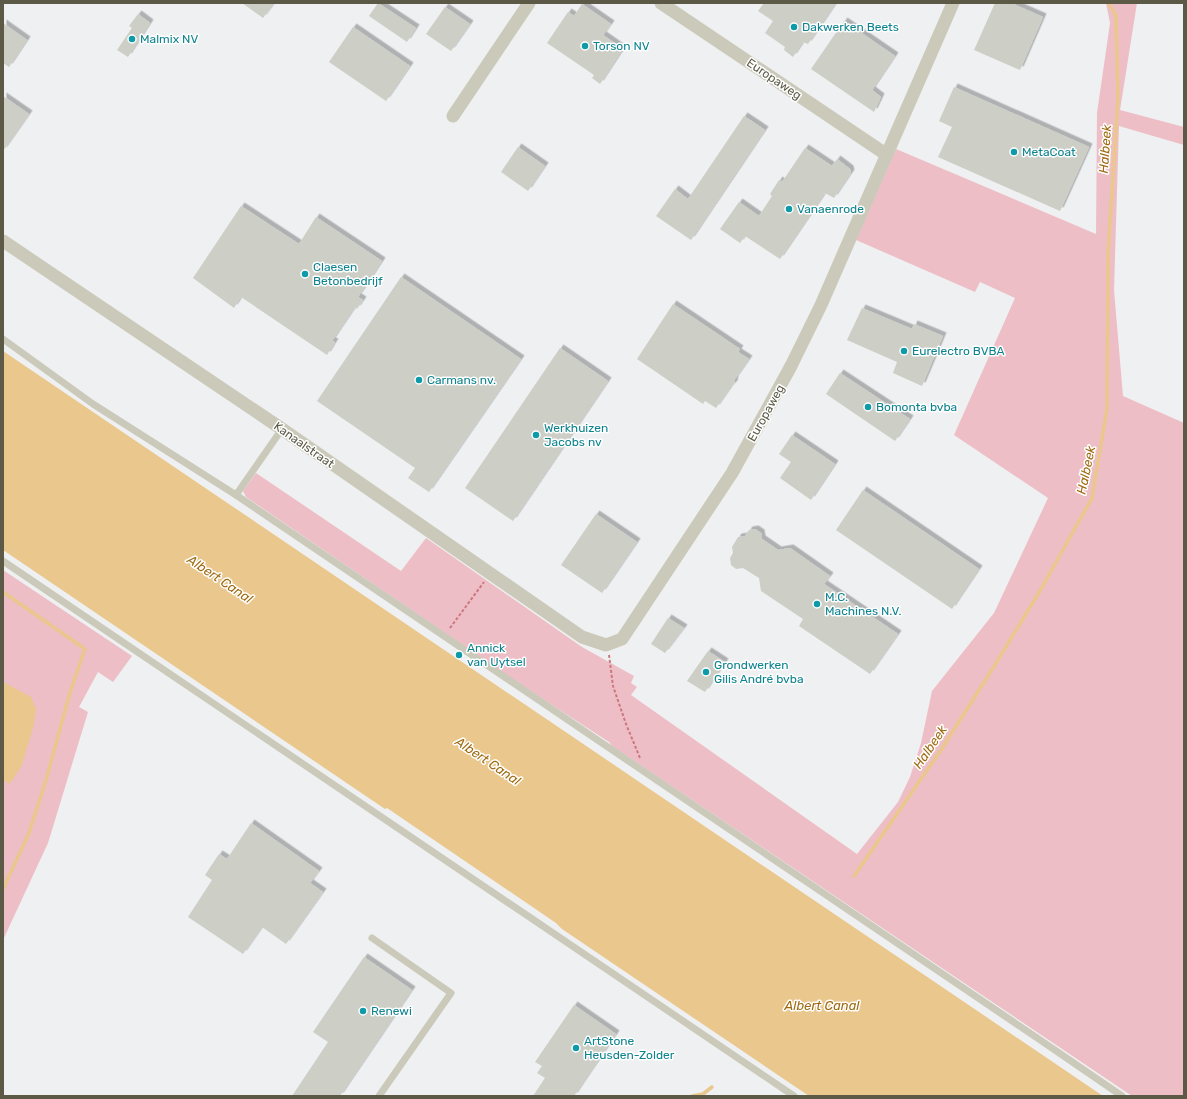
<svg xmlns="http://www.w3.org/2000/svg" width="1187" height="1099" viewBox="0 0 1187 1099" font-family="Rubik,sans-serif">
<defs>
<filter id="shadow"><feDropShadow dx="3.5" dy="-3.5" stdDeviation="0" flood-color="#0004"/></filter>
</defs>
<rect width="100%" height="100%" fill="#eff0f1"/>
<!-- green -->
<g fill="#eebec7">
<polygon points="1106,3 1137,3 1120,110 1184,127 1184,145 1119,126 1114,290 1123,396 1184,423 1184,1096 1132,1096 612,746 609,742 523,686 246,497 243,491 256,473 401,571 426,538 582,647 634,676 631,683 637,687 631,695 857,854 898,802 910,777 921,743 932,691 994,613 1048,498 954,435 1015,298 980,282 975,292 856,240 896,149 1096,234 1097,113 1110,23"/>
<polygon points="3,570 132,656 113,682 98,672 79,707 88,712 48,843 3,940"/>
</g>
<!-- water -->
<g fill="#eac78c">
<polygon points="3,351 1103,1096 809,1096 562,929 556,923 387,808 385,809 3,550"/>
<polygon points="3,682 31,697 36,709 34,724 22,765 10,784 3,780"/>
</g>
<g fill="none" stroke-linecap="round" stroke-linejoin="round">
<!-- stream -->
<g stroke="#eac78c" stroke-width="3.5">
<polyline points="3,592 85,649 71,689 46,780 29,833 3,889"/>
<polyline points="854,876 941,750 993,668 1041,589 1092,498 1107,409 1108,253 1118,98 1116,16 1109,3"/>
<polyline points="692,1096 703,1094 712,1087"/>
</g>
</g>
<!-- building -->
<g fill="#cdcec6" filter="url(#shadow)">
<polygon points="242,3 274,3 263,18"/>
<polygon points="378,3 416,28 407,42 369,16"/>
<polygon points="764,3 836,3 808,44 803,42 793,57 784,50 785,47 765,33 773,21 758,11"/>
<polygon points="995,3 1011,3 1043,17 1020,70 974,50"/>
<polygon points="582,4 611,24 603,35 623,49 600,84 592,78 594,75 547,43 568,12 574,16"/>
<polygon points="445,7 470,24 451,51 426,34"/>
<polygon points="138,14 150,23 128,57 117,50 132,28 129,26"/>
<polygon points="844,21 895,56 872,90 881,97 874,112 811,69"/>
<polygon points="3,23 27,40 9,67 3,63"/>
<polygon points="353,27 410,66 386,101 329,62"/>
<polygon points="954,87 1089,147 1060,211 938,157 952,127 939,121"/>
<polygon points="3,96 29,114 3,151"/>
<polygon points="744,116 765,130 691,240 656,216 675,189 688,199"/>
<polygon points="518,147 545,166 528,191 501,172"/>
<polygon points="805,148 832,166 837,159 850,169 851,173 834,198 825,193 780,259 745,236 740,243 720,229 739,202 759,216 772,196 770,194 779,180 782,182"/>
<polygon points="241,206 299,244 316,217 382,261 358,297 363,300 357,309 355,307 332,341 335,342 327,355 241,297 234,308 193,278"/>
<polygon points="401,277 521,359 429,492 408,478 415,468 317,401"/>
<polygon points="673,304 740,349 738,352 749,359 735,379 734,384 730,388 716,408 705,401 703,404 637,359"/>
<polygon points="862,308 912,329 914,324 943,336 922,386 893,373 897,362 847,340"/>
<polygon points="560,348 608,381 513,521 465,488"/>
<polygon points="840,373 910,419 895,441 826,394"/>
<polygon points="792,435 835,464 811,500 780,478 791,462 779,454"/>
<polygon points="863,490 979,569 952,609 836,530"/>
<polygon points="596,514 637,542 602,593 561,565"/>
<polygon points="755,529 761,533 762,539 778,550 790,548 830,576 824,584 898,634 870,674 799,626 803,619 761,591 759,578 743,568 736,569 731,565 730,558 733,553 732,547 738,537 745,536 749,530"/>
<polygon points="668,618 684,628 665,653 651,644"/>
<polygon points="708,651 725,662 705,692 687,681"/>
<polygon points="251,823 319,871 310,883 323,892 286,944 262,927 243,954 188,917 212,880 205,875 219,854 227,859"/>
<polygon points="364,957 412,990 340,1096 292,1096 328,1042 313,1032"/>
<polygon points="574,1005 616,1034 574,1096 533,1096 545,1078 537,1073 542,1066 535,1062"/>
</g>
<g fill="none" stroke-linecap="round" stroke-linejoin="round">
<!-- path -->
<g stroke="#cb777d" stroke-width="2" stroke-dasharray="3 2" stroke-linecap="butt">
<polyline points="450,628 484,582"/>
<polyline points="609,655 613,686 626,724 640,758"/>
</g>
<!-- lane -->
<g stroke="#cbcaba" stroke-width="7">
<polyline points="3,339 93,404 236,495"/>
<path d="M 282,429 L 236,495 C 532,695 828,894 1122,1096"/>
<polyline points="3,561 794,1096"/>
<polyline points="372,938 451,993 379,1096"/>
</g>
<!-- street -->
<g stroke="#cbcaba" stroke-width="13">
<polyline points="661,3 887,155"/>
<polyline points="453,116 529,3"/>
<polyline points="3,241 282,429 582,637 606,645 622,639 732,473 791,366 821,305 953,3"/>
</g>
</g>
<!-- markers -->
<g fill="#0f9aa8" stroke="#fff" stroke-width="1.5">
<circle cx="794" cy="27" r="4"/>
<circle cx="132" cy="39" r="4"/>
<circle cx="585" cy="46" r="4"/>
<circle cx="1014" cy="152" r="4"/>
<circle cx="789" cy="209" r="4"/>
<circle cx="305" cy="274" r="4"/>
<circle cx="904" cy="351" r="4"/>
<circle cx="419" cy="380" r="4"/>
<circle cx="868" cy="407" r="4"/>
<circle cx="536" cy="435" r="4"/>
<circle cx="817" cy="604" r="4"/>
<circle cx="459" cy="655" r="4"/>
<circle cx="706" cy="672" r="4"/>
<circle cx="363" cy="1011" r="4"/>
<circle cx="576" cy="1048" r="4"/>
</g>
<g text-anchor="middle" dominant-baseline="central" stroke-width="3" stroke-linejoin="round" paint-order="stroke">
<!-- culture labels -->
<g font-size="12" fill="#0d838f" stroke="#fff" text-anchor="start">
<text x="802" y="27">Dakwerken Beets</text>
<text x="140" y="39">Malmix NV</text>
<text x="593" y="46">Torson NV</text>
<text x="1022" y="152">MetaCoat</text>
<text x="797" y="209">Vanaenrode</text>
<text x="313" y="267">Claesen<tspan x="313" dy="14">Betonbedrijf</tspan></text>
<text x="912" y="351">Eurelectro BVBA</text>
<text x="427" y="380">Carmans nv.</text>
<text x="876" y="407">Bomonta bvba</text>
<text x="544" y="428">Werkhuizen<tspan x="544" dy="14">Jacobs nv</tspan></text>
<text x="825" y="597">M.C.<tspan x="825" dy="14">Machines N.V.</tspan></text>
<text x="467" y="648">Annick<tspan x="467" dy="14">van Uytsel</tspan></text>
<text x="714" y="665">Grondwerken<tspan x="714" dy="14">Gilis André bvba</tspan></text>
<text x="371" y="1011">Renewi</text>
<text x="584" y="1041">ArtStone<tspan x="584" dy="14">Heusden-Zolder</tspan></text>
</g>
<!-- street labels -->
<g font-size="12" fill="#5c5a47" stroke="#fff">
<text transform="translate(774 79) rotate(34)">Europaweg</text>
<text transform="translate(766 413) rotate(-61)">Europaweg</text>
<text transform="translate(304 445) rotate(35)">Kanaalstraat</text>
</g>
<!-- water labels -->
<g font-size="13" font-style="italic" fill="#9f6a0f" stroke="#fff">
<text transform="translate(1105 149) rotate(-86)">Halbeek</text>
<text transform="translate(1086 470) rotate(-78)">Halbeek</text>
<text transform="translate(220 579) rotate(34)">Albert Canal</text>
<text transform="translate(930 747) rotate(-56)">Halbeek</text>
<text transform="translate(488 761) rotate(34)">Albert Canal</text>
<text x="822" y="1005">Albert Canal</text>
</g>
</g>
<!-- border -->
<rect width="1187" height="1099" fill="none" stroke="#5c5a47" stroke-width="8"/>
</svg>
